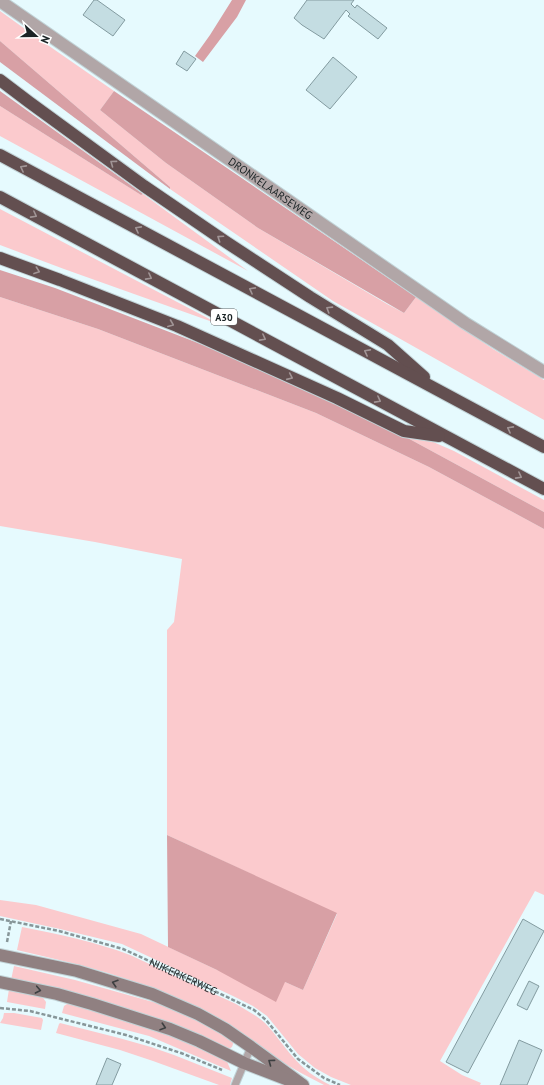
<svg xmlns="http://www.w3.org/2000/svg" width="544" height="1085" viewBox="0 0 544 1085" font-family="'PT Sans',sans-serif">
<rect width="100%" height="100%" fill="#e6fafe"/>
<!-- green -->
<g fill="#fbcacd">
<polygon points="0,11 39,39 114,91 100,110 166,163 258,228 387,304 404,313 416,297 493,349 544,380 544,420 333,301 170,189 170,187 0,41"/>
<polygon points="0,106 141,195 143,194 248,271 0,136"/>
<polygon points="0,209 221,325 64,269 0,245"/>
<polygon points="0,297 98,329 316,413 429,467 544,529 544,895 535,891 440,1061 462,1075 481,1083 480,1085 351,1085 331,1077 315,1068 298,1054 267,1016 253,1006 233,996 122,944 60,929 0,916 0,900 36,905 141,934 217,970 285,982 303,990 337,914 167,835 167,630 174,622 182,559 95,542 0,526"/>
<polygon points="297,383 454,451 544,500 544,512 380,423"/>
<path d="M 22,927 C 58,934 96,942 130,955 L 236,1004 C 246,1010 256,1015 265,1023 C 275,1033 283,1046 293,1057 C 303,1069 316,1078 330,1085 L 324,1085 L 301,1073 L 159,991 C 113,972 65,961 17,950 Z"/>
<path d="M 14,966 L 75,980 L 167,1006 L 214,1028 L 233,1042 C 233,1046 232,1048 228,1049 L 11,980 Z"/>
<polygon points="9,989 41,995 46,1002 45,1009 7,1002"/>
<polygon points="70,1002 162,1031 226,1059 231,1071 149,1036 62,1013 64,1006"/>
<polygon points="4,1013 14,1013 42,1018 43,1020 41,1030 0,1023 3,1018"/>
<polygon points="60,1023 119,1038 151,1047 174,1055 232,1078 230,1085 219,1085 153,1061 120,1050 56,1033 59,1024"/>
</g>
<!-- forest -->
<g fill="#d8a0a5">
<polygon points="232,0 246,0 237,17 203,62 195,56 210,35"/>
<polygon points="0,41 170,187 170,189 0,62"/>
<polygon points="0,91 143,194 141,195 0,106"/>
<polygon points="114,91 416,297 404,313 258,228 166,163 100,110"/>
<polygon points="0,270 55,288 263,368 380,423 544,512 544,529 429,467 316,413 98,329 0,297"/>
<polygon points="167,835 337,913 303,990 285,982 276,1002 217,970 168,947"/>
</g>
<!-- building -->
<g fill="#c4dde2" stroke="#839ba0">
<polygon points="94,0 97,0 125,20 113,36 83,15"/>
<polygon points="307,0 354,0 351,4 355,8 357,5 387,28 378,39 348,16 350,14 346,10 324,39 302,25 294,18"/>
<polygon points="184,51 196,59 187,71 176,64"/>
<polygon points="333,57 357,77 330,109 306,90"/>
<polygon points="523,919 544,931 468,1073 446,1062"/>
<polygon points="529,981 539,986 527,1010 517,1005"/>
<polygon points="519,1040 542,1050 527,1085 500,1085"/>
<polygon points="107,1058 121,1064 112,1085 96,1085"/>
</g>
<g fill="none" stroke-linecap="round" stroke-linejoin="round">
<defs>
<polyline id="lane" points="235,1085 251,1047"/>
<g id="street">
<path id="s2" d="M 0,1 L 465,323 L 544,372"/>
</g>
<g id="secondary">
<polyline points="0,955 77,971 152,994 198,1014 225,1029 251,1047 303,1085"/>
<polyline points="0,982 57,994 92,1004 170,1029 199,1041 244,1063 291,1081"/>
</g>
<g id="highway">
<polyline points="0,80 29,102 144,186 226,242 310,297 388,345 424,377"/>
<polyline points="0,155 544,447"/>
<polyline points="0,197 544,489"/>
<polyline points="0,258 60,280 177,326 337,398 404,431 439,436"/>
</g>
</defs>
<!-- lane casing -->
<use href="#lane" stroke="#c1d3d7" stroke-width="9"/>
<!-- street casing -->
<use href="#street" stroke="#c1d3d7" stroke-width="14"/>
<!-- secondary casing -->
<use href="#secondary" stroke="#c1d3d7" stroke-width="14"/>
<!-- highway casing -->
<use href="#highway" stroke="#c1d3d7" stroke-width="14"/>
<!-- path -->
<g stroke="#879699" stroke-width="2.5" stroke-dasharray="4 2" stroke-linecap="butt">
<path id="s1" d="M 0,919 L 59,931 L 123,949 L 202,985 L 254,1010 L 266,1020 L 298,1059 L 324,1078 L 340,1085"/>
<polyline points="7,942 11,921"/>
<polyline points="0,1008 30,1011 126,1035 181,1053 222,1070"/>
</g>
<!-- lane -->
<use href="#lane" stroke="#b1a6a7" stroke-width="7"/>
<!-- street -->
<use href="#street" stroke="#b1a6a7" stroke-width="12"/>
<!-- secondary -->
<use href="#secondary" stroke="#908081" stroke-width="12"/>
<!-- highway -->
<use href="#highway" stroke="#634f50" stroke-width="12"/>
</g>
<!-- one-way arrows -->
<defs><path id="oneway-chevron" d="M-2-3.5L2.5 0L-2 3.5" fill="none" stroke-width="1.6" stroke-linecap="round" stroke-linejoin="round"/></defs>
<g stroke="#a19596">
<use href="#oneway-chevron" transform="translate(113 163) rotate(-144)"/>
<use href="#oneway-chevron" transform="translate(23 168) rotate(-152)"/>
<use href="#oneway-chevron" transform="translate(34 215) rotate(28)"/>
<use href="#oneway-chevron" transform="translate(138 229) rotate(-152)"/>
<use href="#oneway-chevron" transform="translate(220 238) rotate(-146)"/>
<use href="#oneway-chevron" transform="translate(37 271) rotate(20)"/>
<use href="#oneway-chevron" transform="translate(149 277) rotate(28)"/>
<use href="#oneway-chevron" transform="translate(252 290) rotate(-152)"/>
<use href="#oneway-chevron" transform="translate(329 309) rotate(-148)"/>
<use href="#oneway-chevron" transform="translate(171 324) rotate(22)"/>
<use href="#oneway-chevron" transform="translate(263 338) rotate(28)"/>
<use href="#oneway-chevron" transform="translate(367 352) rotate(-152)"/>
<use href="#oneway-chevron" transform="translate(290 377) rotate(24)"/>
<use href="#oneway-chevron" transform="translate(378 400) rotate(28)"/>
<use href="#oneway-chevron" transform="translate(510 429) rotate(-152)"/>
<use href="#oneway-chevron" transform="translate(519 476) rotate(28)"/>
</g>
<g stroke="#3d3f41">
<use href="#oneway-chevron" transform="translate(115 983) rotate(-163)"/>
<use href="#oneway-chevron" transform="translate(38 990) rotate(11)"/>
<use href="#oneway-chevron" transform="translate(163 1027) rotate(18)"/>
<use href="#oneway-chevron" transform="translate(271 1062) rotate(-144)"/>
</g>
<g text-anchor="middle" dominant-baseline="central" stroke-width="4" stroke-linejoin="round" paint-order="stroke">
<!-- shield labels -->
<rect fill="#fff" stroke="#5f6566" stroke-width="1" x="211" y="309" width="26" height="16" rx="3"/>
<g font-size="10" font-weight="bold" fill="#1a2325">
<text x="224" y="317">A30</text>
</g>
<!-- street labels -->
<g font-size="11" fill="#1a2325" stroke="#fff">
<text stroke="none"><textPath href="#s2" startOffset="329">DRONKELAARSEWEG</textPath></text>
<text stroke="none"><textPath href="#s1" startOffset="193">NIJKERKERWEG</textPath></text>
</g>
</g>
<!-- north arrow -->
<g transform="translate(36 36) rotate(111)" stroke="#ffffff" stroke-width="3" paint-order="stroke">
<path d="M0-3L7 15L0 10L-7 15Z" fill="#1a2325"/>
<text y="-6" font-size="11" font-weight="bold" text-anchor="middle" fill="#1a2325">N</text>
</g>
</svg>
